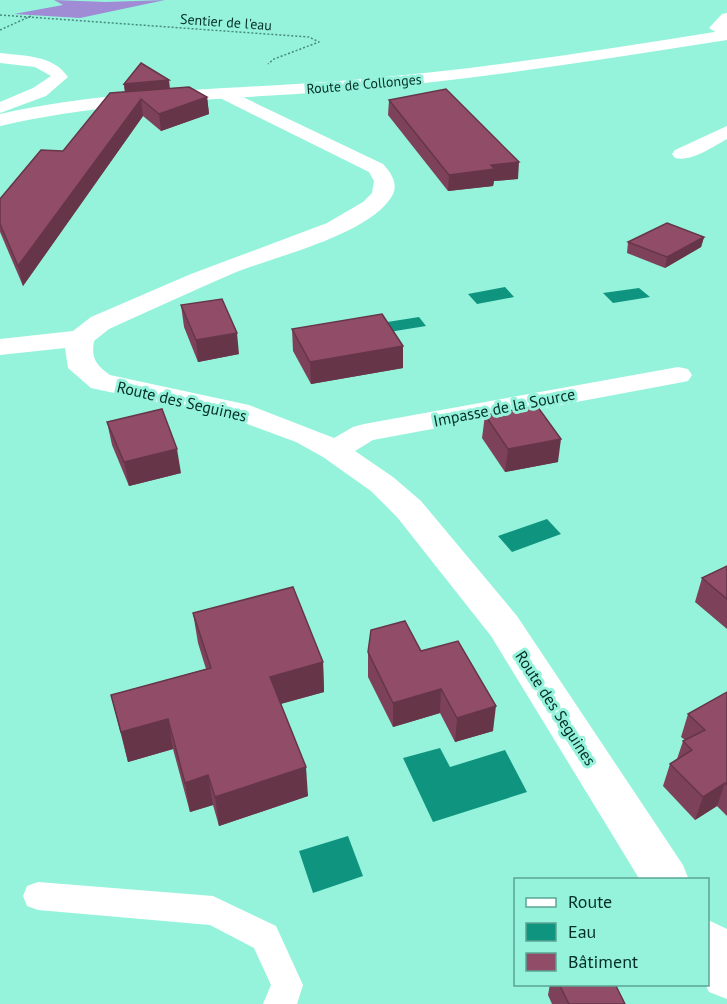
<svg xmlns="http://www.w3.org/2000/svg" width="727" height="1004" viewBox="0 0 727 1004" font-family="'PT Sans',sans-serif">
<rect width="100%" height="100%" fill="#95f3dc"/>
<!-- forest -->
<polygon fill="#a08bd5" points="54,0 106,2 165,0 80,18 14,14 63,5"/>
<!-- water -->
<g fill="#0f957f">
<polygon points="505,287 514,297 477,304 468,294"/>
<polygon points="639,288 650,297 613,303 603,293"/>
<polygon points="419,317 426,326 389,332 381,323"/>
<polygon points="547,519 561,534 512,552 498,536"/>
<polygon points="440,748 450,767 505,750 527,792 433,822 403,758"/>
<polygon points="348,836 363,876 313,893 299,851"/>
</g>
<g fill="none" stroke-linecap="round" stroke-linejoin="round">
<!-- path -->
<g stroke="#478a7b" stroke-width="1.5" stroke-dasharray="2 2" stroke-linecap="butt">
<polyline points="0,15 309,37 319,42 274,59 268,64"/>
<polyline points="0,30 31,16"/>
</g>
<!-- service -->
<polygon fill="#fff" fill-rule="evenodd" points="38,882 213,896 276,926 303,985 297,1004 263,1004 271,985 254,948 210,925 38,910 27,906 23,896 27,886"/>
<!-- minor -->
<g fill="#fff" fill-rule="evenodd">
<polygon points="727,13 727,39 709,28 722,14"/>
<path d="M 0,53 C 25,56 53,55 68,77 L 46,96 L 0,113 L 0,102 L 33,88 L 51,76 L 35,67 L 0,63 Z"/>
<path d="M 226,89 L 383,164 C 391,173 399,184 392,196 C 369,235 276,256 234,273 C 192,291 151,310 109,329 L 94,341 C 91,359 96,365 110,375 L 249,405 L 334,438 L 353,427 L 364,424 L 678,367 L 688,369 L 692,375 L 688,381 L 678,383 L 373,440 L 355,451 L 393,477 L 421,501 L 517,616 L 683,865 L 689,880 L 640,880 L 491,636 L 397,517 L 371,491 L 323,457 L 296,442 L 231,418 L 91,388 L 68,368 L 65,348 L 0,355 L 0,339 L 73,331 L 91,317 L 191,274 L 327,223 L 363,202 L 372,193 L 374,181 L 369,172 L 220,98 L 217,94 L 220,90 Z"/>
<path d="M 727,126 L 727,139 C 712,147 692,162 675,158 L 672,154 L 675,150 Z"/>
<polygon points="708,920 727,929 727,999 709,992 705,984 708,984"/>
</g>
<!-- secondary -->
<path fill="#fff" fill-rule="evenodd" d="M 727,30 L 727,40 C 598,60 469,81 339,91 C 225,100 112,100 0,126 L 0,114 C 112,89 225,90 339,81 C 469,71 598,51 727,30 Z"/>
</g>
<!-- wall -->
<g fill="#7d4259">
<polygon points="124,84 170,88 207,97 209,114 161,131 143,116 23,286 0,232 0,199 63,151 125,92"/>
<polygon points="389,100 518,179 494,181 493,186 448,191 388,115"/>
<polygon points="704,237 701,247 665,268 627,253 628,242"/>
<polygon points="181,305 239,354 198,362 184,327"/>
<polygon points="292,329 403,346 403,368 311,384 293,351"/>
<polygon points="485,415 558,462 505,472 482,438"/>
<polygon points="107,422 181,473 129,486 112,445"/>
<polygon points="727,566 727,629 695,602 702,578"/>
<polygon points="193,613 323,662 324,692 281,704 308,796 219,826 213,805 190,812 173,749 128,762 111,695 206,669 198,643"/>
<polygon points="421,651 493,731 455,742 440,713 393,727 368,677 368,652"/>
<polygon points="727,692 727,816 717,806 695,820 663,786 670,764 677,759 683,741 685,740 681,737 688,714"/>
<polygon points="550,984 615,984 625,1004 552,1004 548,995"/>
</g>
<!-- shaded-wall -->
<g fill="#663648">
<polygon points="169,80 170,89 125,93 124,84"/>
<polygon points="207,97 209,114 161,131 159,114"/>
<polygon points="141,99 143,116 23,286 18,266"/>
<polygon points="519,162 518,179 494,181 493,186 448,191 449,175 491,165"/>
<polygon points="704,237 701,247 665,268 667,257"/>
<polygon points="237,333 239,354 198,362 196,340"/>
<polygon points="403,346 403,368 311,384 310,362"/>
<polygon points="561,439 558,462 505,472 508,449"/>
<polygon points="177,449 181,473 129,486 124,462"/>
<polygon points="323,662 324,692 272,706 270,677"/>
<polygon points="441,689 440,713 393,727 393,703"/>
<polygon points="496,706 493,731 455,742 457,718"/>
<polygon points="168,719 173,749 128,762 121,732"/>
<polygon points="306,767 308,796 219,826 215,797"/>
<polygon points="208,775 213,805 190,812 185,783"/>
<polygon points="725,783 717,806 695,820 703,797"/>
</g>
<!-- building -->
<g fill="#914d67" stroke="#663648" stroke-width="1.5">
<polygon points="141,63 169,80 124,84"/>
<polygon points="189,87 207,97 159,114 141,99 18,266 0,224 0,199 41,150 63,151 110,93"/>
<polygon points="446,89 519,162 491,165 495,169 449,175 389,100"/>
<polygon points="667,223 704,237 667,257 628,242"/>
<polygon points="222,299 237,333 196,340 181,305"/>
<polygon points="382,314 403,346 310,362 292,329"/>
<polygon points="537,406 561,439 508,449 485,415"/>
<polygon points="162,409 177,449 124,462 107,422"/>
<polygon points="727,566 727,599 702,578"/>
<polygon points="293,587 323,662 270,677 306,767 215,797 208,775 185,783 168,719 121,732 111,695 211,668 193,613"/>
<polygon points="405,621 421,651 458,641 496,706 457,718 441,689 393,703 368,652 371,630"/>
<polygon points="727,692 727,785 725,783 703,797 670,764 692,750 683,741 705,730 688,714"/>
<polygon points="559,984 615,984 625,1004 569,1004"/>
</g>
<g text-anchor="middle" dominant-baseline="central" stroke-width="6" stroke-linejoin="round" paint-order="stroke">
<!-- far-street labels -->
<g font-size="14" fill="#042f27" stroke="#95f3dc">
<text transform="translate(226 22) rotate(4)">Sentier de l'eau</text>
<text transform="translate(364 84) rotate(-5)">Route de Collonges</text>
</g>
<!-- street labels -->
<g font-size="16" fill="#042f27" stroke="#95f3dc">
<text transform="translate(182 401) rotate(13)">Route des Seguines</text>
<text transform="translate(504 407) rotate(-11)">Impasse de la Source</text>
<text transform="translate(556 708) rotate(57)">Route des Seguines</text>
</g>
</g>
<!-- legend -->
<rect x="514" y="878" width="195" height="108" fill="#95f3dc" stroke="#5ba594" stroke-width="1.5"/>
<rect x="526" y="898" width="30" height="9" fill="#ffffff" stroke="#5ba594" stroke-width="1.5"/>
<text x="568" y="908" font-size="18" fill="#042f27">Route</text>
<rect x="526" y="923" width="30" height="18" fill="#0f957f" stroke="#5ba594" stroke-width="1.5"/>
<text x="568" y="938" font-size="18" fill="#042f27">Eau</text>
<rect x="526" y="953" width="30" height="18" fill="#914d67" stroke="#5ba594" stroke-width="1.5"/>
<text x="568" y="968" font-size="18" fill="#042f27">Bâtiment</text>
</svg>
